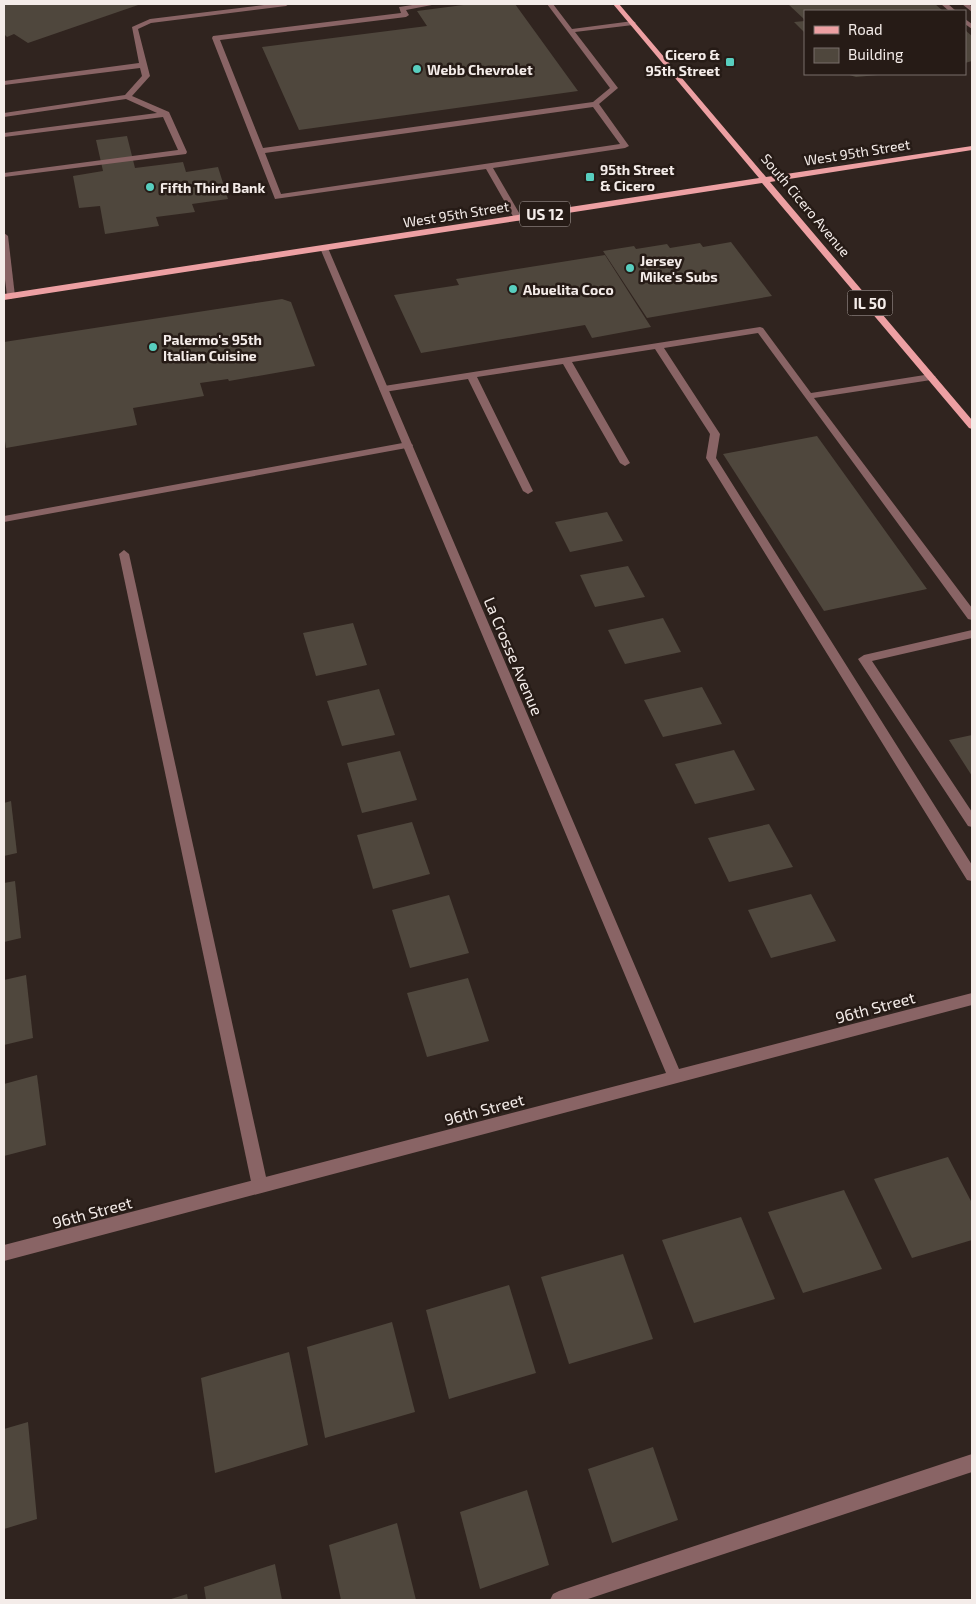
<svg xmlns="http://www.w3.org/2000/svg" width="976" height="1604" viewBox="0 0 976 1604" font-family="'Exo 2',sans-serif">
<rect width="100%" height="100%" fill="#30241f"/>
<!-- building -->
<g fill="#4f473d">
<polygon points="4,4 141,4 28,43 14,34 7,37 4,34"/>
<polygon points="471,4 515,4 578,91 299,130 262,47 427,26 417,11"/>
<polygon points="788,4 935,4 943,11 805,11 805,20"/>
<polygon points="805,21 805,33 794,22"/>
<polygon points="965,30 972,36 972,61 965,63"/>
<polygon points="846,74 878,74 878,75 856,77"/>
<polygon points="127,136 135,168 183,162 186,172 218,167 228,199 192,204 195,212 156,217 159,226 105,234 100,206 79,208 73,176 103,171 96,140"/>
<polygon points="731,242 772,296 647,318 603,251 634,246 636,249 667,244 670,248 700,243 703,247"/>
<polygon points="605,255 651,327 592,338 585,325 421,353 394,295 459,285 456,279"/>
<polygon points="282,299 291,302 315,366 229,381 228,379 200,383 204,396 133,408 137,425 6,448 4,434 4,342"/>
<polygon points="817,436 927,589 824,611 723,454"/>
<polygon points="607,512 623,541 570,552 555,522"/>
<polygon points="628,566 645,597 595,607 580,575"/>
<polygon points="663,618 681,652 625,664 608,630"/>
<polygon points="353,623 367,665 316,676 303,633"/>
<polygon points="702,687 722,724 663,737 644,700"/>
<polygon points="379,689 395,735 342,746 327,701"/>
<polygon points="972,735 972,776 949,740"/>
<polygon points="734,750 755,790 695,804 675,764"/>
<polygon points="400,751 417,800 362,813 347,763"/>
<polygon points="11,801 17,853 4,856 4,803"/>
<polygon points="412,822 430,874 373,889 357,835"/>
<polygon points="769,824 793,867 729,882 708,838"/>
<polygon points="15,881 21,938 4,942 4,883"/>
<polygon points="811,894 836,941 771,958 748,910"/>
<polygon points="449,895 469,953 410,968 392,910"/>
<polygon points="26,975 33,1038 4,1045 4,980"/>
<polygon points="468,978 489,1041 427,1057 407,993"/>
<polygon points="37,1075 46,1145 4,1156 4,1084"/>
<polygon points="948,1157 972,1203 972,1240 912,1258 874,1179"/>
<polygon points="844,1190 882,1269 803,1293 768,1212"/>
<polygon points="741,1217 775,1299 694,1323 662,1240"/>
<polygon points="623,1254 653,1339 569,1364 541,1277"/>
<polygon points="509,1285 536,1373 449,1399 426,1310"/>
<polygon points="392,1322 415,1412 325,1438 307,1347"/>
<polygon points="289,1352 308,1445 215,1473 201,1378"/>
<polygon points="28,1422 37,1519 4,1529 4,1429"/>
<polygon points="653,1447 678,1520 612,1543 588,1469"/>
<polygon points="527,1490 549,1565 480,1589 460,1512"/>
<polygon points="397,1523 416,1600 341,1600 329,1545"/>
<polygon points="275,1564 282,1600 206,1600 204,1587"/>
<polygon points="187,1594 188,1600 168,1600"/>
</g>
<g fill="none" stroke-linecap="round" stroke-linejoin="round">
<!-- service -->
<g fill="#896465" fill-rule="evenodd">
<polygon points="272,4 289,4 286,6 151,23 138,29 150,76 132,96 169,112 187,152 186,154 4,177 4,173 178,150 163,117 4,137 4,133 157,113 126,99 4,117 4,113 125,95 142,76 140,68 4,85 4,81 139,63 132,27 150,19"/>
<path d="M 419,4 L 437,4 L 406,10 L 409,15 L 406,17 L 220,40 L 263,148 L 593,102 L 610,88 L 547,4 L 553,4 L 572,29 L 633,21 L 636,23 L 633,25 L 575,32 L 618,88 L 599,104 L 629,146 L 625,148 L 493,168 L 522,218 L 518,221 L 514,218 L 486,169 L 275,199 L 212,38 L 213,36 L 401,13 L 399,7 ZM 593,107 L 620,144 L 281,194 L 265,153 Z"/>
<polygon points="941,4 948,4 956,11 949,11"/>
<polygon points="962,4 969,4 972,7 972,12"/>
<polygon points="965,19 972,24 972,29 965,24"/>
<polygon points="4,233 8,236 15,296 11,299 7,296 4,271"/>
<polygon points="760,327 763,328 811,393 931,374 936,377 931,380 814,398 972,608 972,620 968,619 758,333 664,348 720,434 716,458 972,865 972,881 967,880 706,458 710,434 655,349 572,362 630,463 625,466 620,463 563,364 477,377 533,491 528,494 523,491 468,379 384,392 379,389 384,386"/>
<polygon points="408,442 413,445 412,447 4,522 4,516"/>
<polygon points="124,550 129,554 268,1186 265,1191 260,1193 255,1191 252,1186 119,554"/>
<polygon points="972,630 972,638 872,661 972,812 972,827 968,826 858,659 864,655"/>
<polygon points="972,1454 972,1472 585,1600 550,1600 553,1594 559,1591"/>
</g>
<!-- minor -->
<polygon fill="#896465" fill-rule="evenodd" points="324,245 328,248 679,1069 972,993 972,1005 4,1261 4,1245 666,1073 320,248"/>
<!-- primary -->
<polygon fill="#eda0a3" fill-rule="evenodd" points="613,4 619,4 766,177 972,146 972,150 770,182 972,420 972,429 969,428 762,183 4,300 4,294 759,178"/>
</g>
<!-- markers -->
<g fill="#58cebf" stroke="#261b16" stroke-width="2">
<rect x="725" y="57" width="10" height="10" rx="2.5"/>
<circle cx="417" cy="69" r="5"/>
<rect x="585" y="172" width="10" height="10" rx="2.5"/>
<circle cx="150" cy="187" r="5"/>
<circle cx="630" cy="268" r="5"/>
<circle cx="513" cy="289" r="5"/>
<circle cx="153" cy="347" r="5"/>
</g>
<g text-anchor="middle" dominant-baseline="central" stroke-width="5" stroke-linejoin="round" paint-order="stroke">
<!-- far-poi labels -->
<g font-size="14" font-weight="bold" fill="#f4ece9" stroke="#261b16" text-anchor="start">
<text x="720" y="54" text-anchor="end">Cicero &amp;<tspan x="720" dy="16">95th Street</tspan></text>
<text x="427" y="69">Webb Chevrolet</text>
<text x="600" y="169">95th Street<tspan x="600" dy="16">&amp; Cicero</tspan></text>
<text x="160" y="187">Fifth Third Bank</text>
<text x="640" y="260">Jersey<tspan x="640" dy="16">Mike's Subs</tspan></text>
<text x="523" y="289">Abuelita Coco</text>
<text x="163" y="339">Palermo's 95th<tspan x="163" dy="16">Italian Cuisine</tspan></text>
</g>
<!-- far-street labels -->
<g font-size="14" fill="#f4ece9" stroke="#261b16">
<text transform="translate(857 152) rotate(-9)">West 95th Street</text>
<text transform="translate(806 205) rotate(50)">South Cicero Avenue</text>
<text transform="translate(456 214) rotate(-9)">West 95th Street</text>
</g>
<!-- shield labels -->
<g fill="#261b16" stroke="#b6adaa" stroke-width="1">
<rect x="520" y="201.5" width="50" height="25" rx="4"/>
<rect x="847.5" y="290.5" width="45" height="25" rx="4"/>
</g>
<g font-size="15" font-weight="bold" fill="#f4ece9">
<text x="545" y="214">US 12</text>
<text x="870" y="303">IL 50</text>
</g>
<!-- street labels -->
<g font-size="16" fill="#f4ece9" stroke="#261b16">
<text transform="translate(514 656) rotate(67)">La Crosse Avenue</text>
<text transform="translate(875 1007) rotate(-15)">96th Street</text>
<text transform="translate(484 1109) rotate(-15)">96th Street</text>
<text transform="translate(92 1212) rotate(-15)">96th Street</text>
</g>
</g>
<!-- border -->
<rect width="976" height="1604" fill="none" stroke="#f4ece9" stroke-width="10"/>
<!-- legend -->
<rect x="804" y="10" width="162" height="65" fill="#261b16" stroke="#786f6a"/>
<rect x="814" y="26" width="25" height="8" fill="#eda0a3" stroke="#786f6a"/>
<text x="848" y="35" font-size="15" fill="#f4ece9">Road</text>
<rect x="814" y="48" width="25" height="15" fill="#4f473d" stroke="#786f6a"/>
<text x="848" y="60" font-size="15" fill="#f4ece9">Building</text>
</svg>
